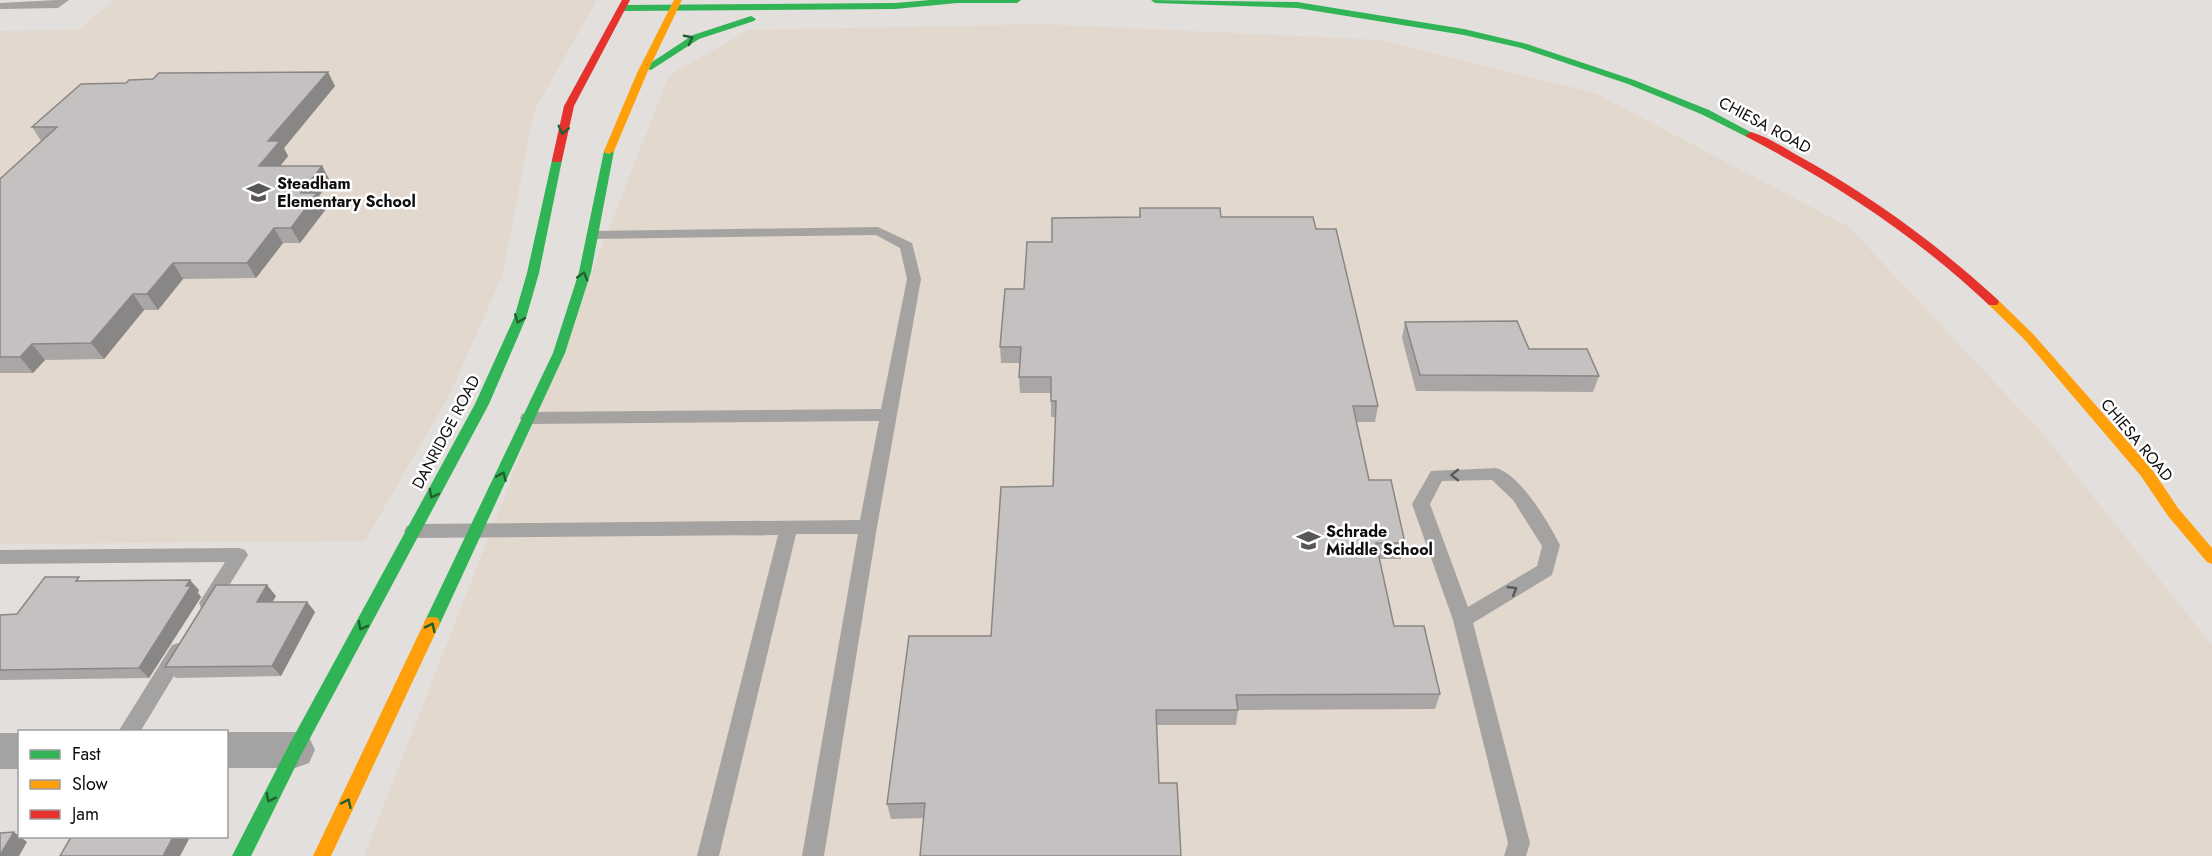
<svg xmlns="http://www.w3.org/2000/svg" width="2212" height="856" viewBox="0 0 2212 856" font-family="Jost,sans-serif">
<rect width="100%" height="100%" fill="#e2dfdd"/>
<!-- education -->
<g fill="#e3d8ce">
<polygon points="114,0 597,0 534,111 503,273 451,392 365,541 0,544 0,31 78,30"/>
<polygon points="1042,24 1381,40 1595,93 1849,227 2044,435 2212,645 2212,856 364,856 669,75 749,30"/>
</g>
<g fill="none" stroke-linecap="round" stroke-linejoin="round">
<!-- lane -->
<g fill="#a4a3a2" fill-rule="evenodd">
<polygon points="57,0 69,0 58,8 0,9 0,3"/>
<polygon points="878,227 912,243 921,279 877,527 824,856 802,856 858,534 796,534 719,856 697,856 778,535 413,538 407,536 404,531 407,526 413,524 860,520 879,421 528,424 522,422 520,418 522,414 528,412 881,409 907,279 900,248 876,235 593,239 586,235 593,231"/>
<path d="M 1496,468 C 1521,475 1548,522 1560,545 L 1552,575 L 1473,623 L 1530,843 L 1526,856 L 1504,856 L 1508,843 L 1453,620 L 1412,504 L 1431,471 ZM 1492,480 L 1513,500 L 1542,546 L 1537,566 L 1468,607 L 1430,504 L 1442,481 Z"/>
<polygon points="239,548 245,550 248,555 215,608 208,611 201,608 199,603 225,562 0,564 0,550"/>
<polygon points="179,643 186,645 189,651 140,732 118,732 172,645"/>
</g>
<!-- street -->
<g fill="#a4a3a2" fill-rule="evenodd">
<polygon points="226,732 295,732 309,737 315,750 309,763 295,768 226,768"/>
<rect x="0" y="733" width="20" height="36"/>
</g>
<!-- fast -->
<g fill="#30b455" fill-rule="evenodd">
<polygon points="930,0 1021,0 1017,3 957,3 895,9 622,11 618,8 622,5 895,3"/>
<polygon points="1151,0 1297,2 1464,29 1527,44 1634,80 1709,110 1756,135 1751,138 1747,137 1701,114 1628,84 1521,48 1464,35 1297,8 1155,3"/>
<polygon points="751,16 756,19 754,21 699,39 651,70 643,68 693,35"/>
<polygon points="609,148 614,151 591,272 565,353 438,628 432,629 426,628 424,623 553,353 579,272 604,151"/>
<polygon points="557,157 562,160 539,273 526,318 489,404 301,755 251,856 232,856 289,745 475,404 514,318 527,273 552,160"/>
</g>
<!-- slow -->
<g fill="#ff9f0a" fill-rule="evenodd">
<polygon points="674,0 682,0 647,73 614,151 609,154 605,153 604,151 637,73"/>
<polygon points="1993,298 1997,299 2033,334 2151,468 2178,508 2212,548 2212,564 2207,562 2168,516 2141,476 2025,340 1989,305 1987,302 1989,299"/>
<polygon points="432,617 438,618 440,623 331,856 313,856 424,623 426,618"/>
</g>
<!-- jam -->
<g fill="#e5322d" fill-rule="evenodd">
<polygon points="622,0 630,0 574,106 562,160 561,162 553,162 552,160 564,106"/>
<path d="M 1751,132 C 1769,137 1787,150 1804,159 C 1874,198 1938,245 1997,299 L 1999,302 L 1997,305 L 1989,305 C 1916,236 1835,183 1747,137 L 1746,135 Z"/>
</g>
</g>
<!-- wall -->
<g fill="#a9a6a5">
<polygon points="335,86 284,148 288,156 280,166 322,166 330,181 319,196 326,209 300,243 283,243 256,278 183,279 158,310 144,310 104,359 45,360 33,373 0,373 0,179 41,141 32,127"/>
<polygon points="1140,208 1316,229 1378,406 1375,422 1356,422 1369,480 1405,543 1401,559 1379,559 1394,626 1440,694 1435,709 1238,710 1236,725 1156,725 924,818 891,819 887,804 991,636 1053,486 1056,417 1051,417 1051,393 1020,393 1019,377 1020,363 1001,363 1000,347 1024,289 1052,242 1139,217"/>
<polygon points="1405,322 1529,349 1599,376 1593,392 1416,391 1402,338"/>
<polygon points="83,581 199,590 198,593 201,597 149,678 0,680 0,615 17,614"/>
<polygon points="276,596 272,602 307,602 315,612 281,676 176,678 165,667"/>
</g>
<!-- shaded-wall -->
<g fill="#898786">
<polygon points="328,72 335,86 284,148 288,156 268,182 259,166 268,141"/>
<polygon points="322,166 330,181 319,196 326,209 300,243 291,228 301,193"/>
<polygon points="274,228 283,243 256,278 247,263"/>
<polygon points="173,263 183,279 158,310 147,294"/>
<polygon points="133,294 144,310 104,359 91,343"/>
<polygon points="32,344 45,360 33,373 20,357"/>
<polygon points="190,580 199,590 198,593 201,597 149,678 139,668"/>
<polygon points="267,585 276,596 266,613 257,602"/>
<polygon points="307,602 315,612 281,676 272,666"/>
<polygon points="14,832 27,842 19,856 0,856"/>
<polygon points="173,837 186,837 189,839 180,856 163,856"/>
</g>
<!-- building -->
<g fill="#c4c1c0" stroke="#898786" stroke-width="1.5">
<polygon points="328,72 268,141 280,141 259,166 322,166 301,193 317,193 291,228 274,228 247,263 173,263 147,294 133,294 91,343 32,344 20,357 0,357 0,179 57,127 32,127 81,84 126,83 129,80 153,79 159,73"/>
<polygon points="1140,208 1220,208 1221,217 1313,217 1316,229 1336,229 1378,406 1353,406 1369,480 1391,480 1405,543 1376,543 1394,626 1424,626 1440,694 1236,695 1238,710 1156,710 1159,783 1177,783 1181,856 920,856 925,803 887,804 909,636 991,636 1001,487 1053,486 1056,401 1051,401 1051,377 1019,377 1021,347 1000,347 1005,289 1024,289 1027,242 1052,242 1052,218 1140,217"/>
<polygon points="1517,321 1529,349 1587,349 1599,376 1420,375 1405,322"/>
<polygon points="45,577 79,577 76,581 190,580 186,586 191,586 139,668 0,670 0,615 17,614"/>
<polygon points="216,585 267,585 257,602 307,602 272,666 165,667"/>
<polygon points="14,832 0,855 0,833"/>
<polygon points="71,837 173,837 163,856 60,856"/>
</g>
<!-- one-way arrows -->
<defs><path id="oneway-chevron" d="M-2-3.5L2.5 0L-2 3.5" fill="none" stroke-width="1.6" stroke-linecap="round" stroke-linejoin="round" transform="scale(1.5)"/></defs>
<g stroke="#206031">
<use href="#oneway-chevron" transform="translate(689 39) rotate(-28)"/>
<use href="#oneway-chevron" transform="translate(563 130) rotate(104)"/>
<use href="#oneway-chevron" transform="translate(583 276) rotate(-74)"/>
<use href="#oneway-chevron" transform="translate(519 319) rotate(111)"/>
<use href="#oneway-chevron" transform="translate(502 476) rotate(-66)"/>
<use href="#oneway-chevron" transform="translate(433 494) rotate(118)"/>
<use href="#oneway-chevron" transform="translate(362 626) rotate(118)"/>
<use href="#oneway-chevron" transform="translate(431 627) rotate(-64)"/>
<use href="#oneway-chevron" transform="translate(270 798) rotate(117)"/>
<use href="#oneway-chevron" transform="translate(347 803) rotate(-65)"/>
</g>
<g stroke="#5a5858">
<use href="#oneway-chevron" transform="translate(1455 475) rotate(179)"/>
<use href="#oneway-chevron" transform="translate(1513 590) rotate(-31)"/>
</g>
<!-- icons -->
<defs>
<symbol id="school-bare" viewBox="-9 -9 18 18"><path d="M0-5L7-2L0 1L-7-2ZM-4 1L0 2.5L4 1V4Q0 6-4 4Z" fill="#595656" stroke="#fff" stroke-width="2.5" paint-order="stroke"/></symbol>
</defs>
<g fill-rule="evenodd">
<use href="#school-bare" x="242" y="176" width="33" height="33"/>
<use href="#school-bare" x="1292" y="524" width="33" height="33"/>
</g>
<g text-anchor="middle" dominant-baseline="central" stroke-width="5" stroke-linejoin="round" paint-order="stroke">
<!-- street labels -->
<g font-size="16" fill="#0f0d0d" stroke="#fff">
<text transform="translate(1765 125) rotate(28)">CHIESA ROAD</text>
<text transform="translate(446 432) rotate(-62)">DANRIDGE ROAD</text>
<text transform="translate(2137 440) rotate(50)">CHIESA ROAD</text>
</g>
<!-- poi labels -->
<g font-size="16" font-weight="bold" fill="#0f0d0d" stroke="#fff" text-anchor="start">
<text x="277" y="183">Steadham<tspan x="277" dy="18">Elementary School</tspan></text>
<text x="1326" y="531">Schrade<tspan x="1326" dy="18">Middle School</tspan></text>
</g>
</g>
<!-- legend -->
<rect x="18" y="730" width="210" height="108" fill="#ffffff" stroke="#9f9e9e" stroke-width="1.5"/>
<rect x="30" y="750" width="30" height="9" fill="#30b455" stroke="#9f9e9e" stroke-width="1.5"/>
<text x="72" y="760" font-size="18" fill="#0f0d0d">Fast</text>
<rect x="30" y="780" width="30" height="9" fill="#ff9f0a" stroke="#9f9e9e" stroke-width="1.5"/>
<text x="72" y="790" font-size="18" fill="#0f0d0d">Slow</text>
<rect x="30" y="810" width="30" height="9" fill="#e5322d" stroke="#9f9e9e" stroke-width="1.5"/>
<text x="72" y="820" font-size="18" fill="#0f0d0d">Jam</text>
</svg>
